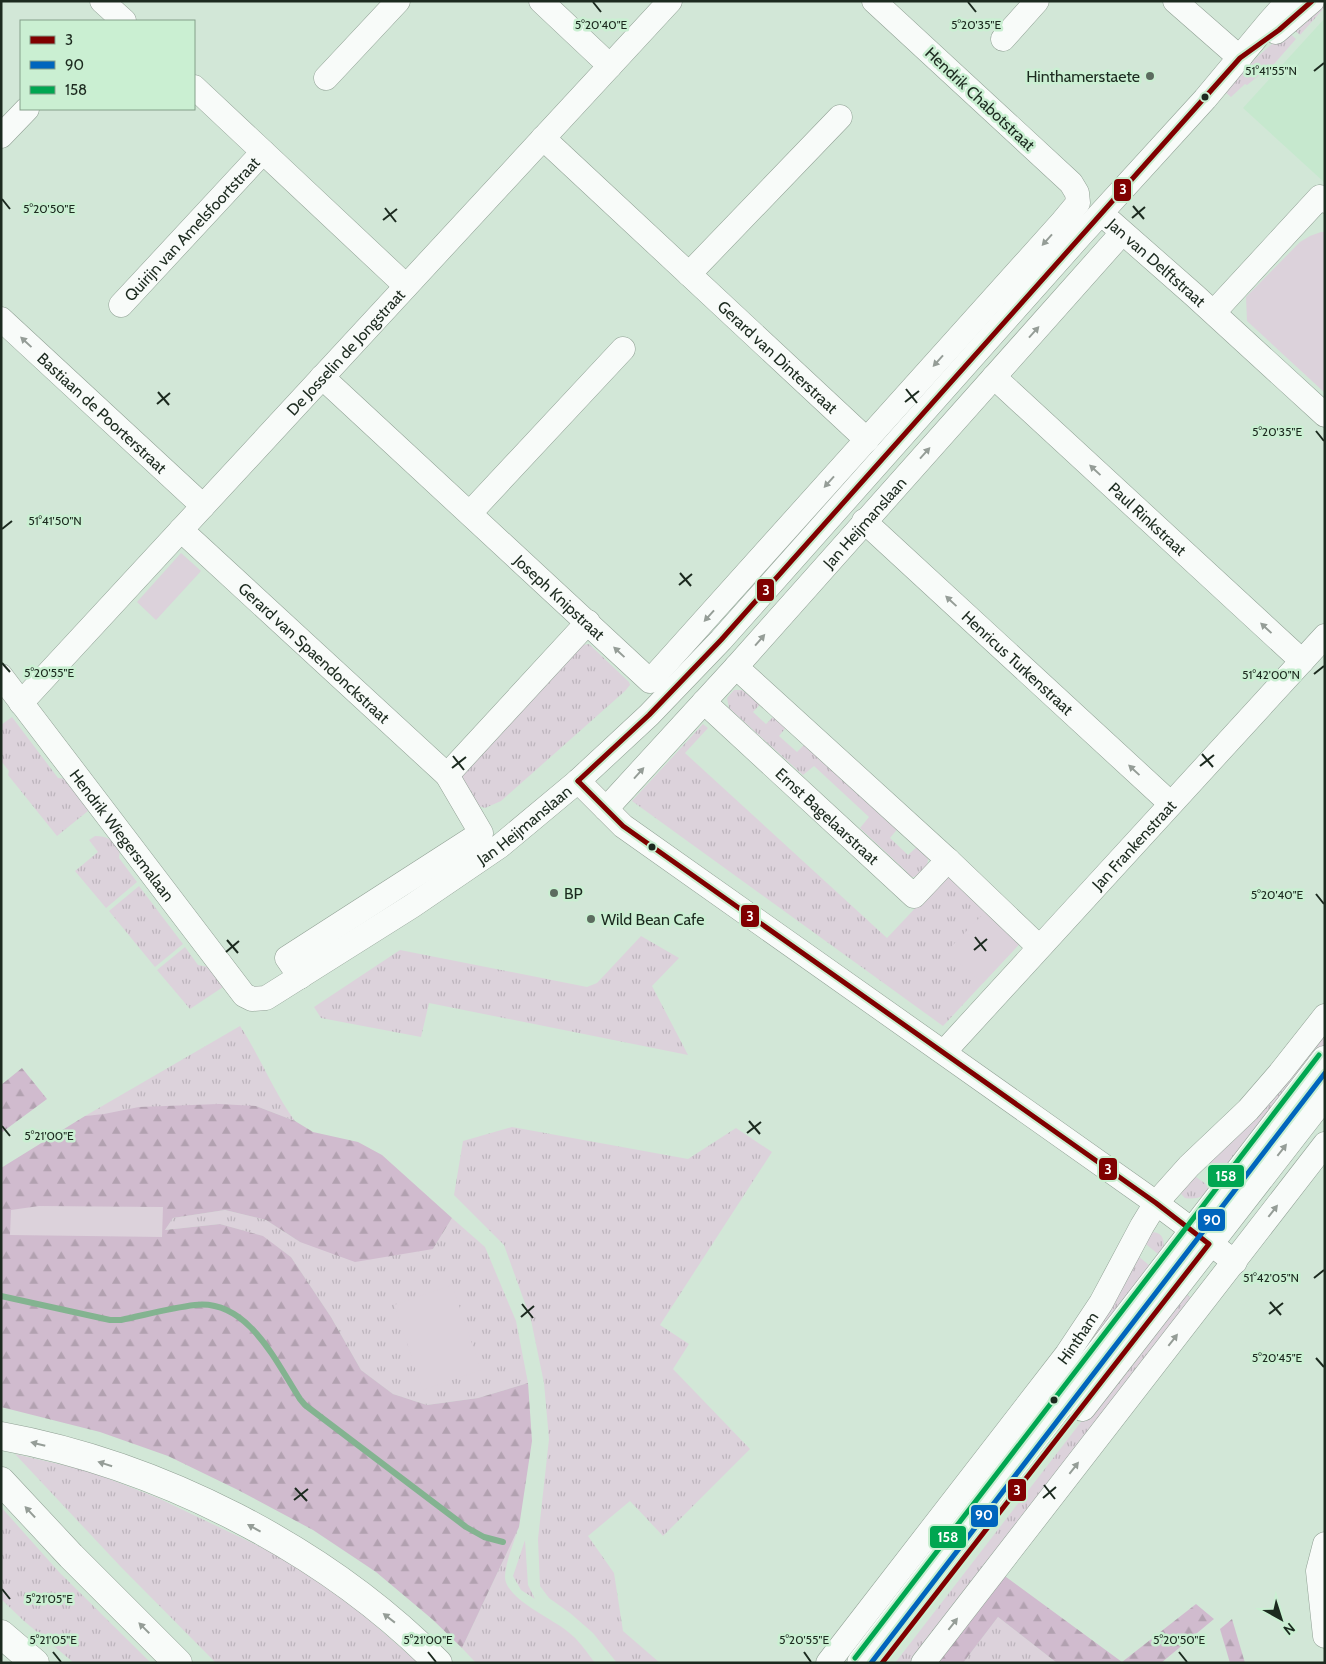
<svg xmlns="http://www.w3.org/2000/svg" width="1326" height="1664" viewBox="0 0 1326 1664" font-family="Cabin,sans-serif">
<defs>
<pattern id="grass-tufts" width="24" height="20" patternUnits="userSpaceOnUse" patternTransform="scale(1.25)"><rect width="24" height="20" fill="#dcd2db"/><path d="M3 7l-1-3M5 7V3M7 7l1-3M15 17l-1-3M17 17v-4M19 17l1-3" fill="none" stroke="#bcb4bc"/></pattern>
<pattern id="forest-firs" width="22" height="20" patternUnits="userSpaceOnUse" patternTransform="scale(1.25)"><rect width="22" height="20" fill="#d0bbce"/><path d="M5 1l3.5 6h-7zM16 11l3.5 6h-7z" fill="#b2a1b0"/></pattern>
</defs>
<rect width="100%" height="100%" fill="#d2e7d7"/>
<!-- built -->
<polygon fill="#c6e8ce" points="1325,18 1325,183 1243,108"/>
<!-- grass -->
<g fill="url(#grass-tufts)">
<polygon points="1320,1 1325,1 1325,7 1300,35 1292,28"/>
<polygon points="1287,31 1296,39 1274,64 1247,85 1245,84 1231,97 1225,92 1248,65"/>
<polygon points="589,644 629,682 630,685 625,691 501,801 485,808 479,806 459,776 583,645"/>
<path d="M 734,690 L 742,690 L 747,694 L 751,690 L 763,701 L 753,712 L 766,724 L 776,714 L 788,725 L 779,736 L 797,752 L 807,742 L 899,827 L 890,838 L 908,855 L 919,845 C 921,848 925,852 927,855 C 932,869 915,881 904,877 L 907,872 L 860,828 L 869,817 L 814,766 L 803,775 L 729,708 L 727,698 Z"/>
<polygon points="12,717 58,778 68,779 88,811 57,836 8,775 9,771 1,761 1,725"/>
<polygon points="703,724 708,728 685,753 887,938 953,868 1026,937 943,1026 632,801"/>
<path d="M 95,836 C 107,836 114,840 120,849 L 119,858 L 137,882 L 106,908 L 75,871 L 98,852 L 89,840 Z"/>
<polygon points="139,886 183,944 155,967 109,911"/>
<polygon points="641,936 679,958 652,986 688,1055 429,1003 421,1037 321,1018 314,1007 400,950 587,987 597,983"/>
<polygon points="185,947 198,965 209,967 223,987 190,1009 157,970"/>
<path d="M 240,1026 C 260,1056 273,1091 295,1121 L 256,1106 L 85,1116 Z"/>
<polygon points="1325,1033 1325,1047 1222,1179 1201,1164"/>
<polygon points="512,1127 688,1159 736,1128 772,1152 660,1325 689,1344 673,1369 750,1449 663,1536 630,1501 588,1536 614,1573 623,1631 660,1663 617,1663 593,1633 570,1613 549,1598 540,1586 538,1539 549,1439 544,1383 531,1320 504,1245 454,1195 463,1141"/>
<path d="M 1192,1174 L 1214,1190 C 1205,1196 1196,1200 1185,1198 L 1181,1194 L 1180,1188 Z"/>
<polygon points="225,1210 266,1220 300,1242 433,1249 452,1218 485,1247 516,1321 528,1383 478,1398 427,1405 393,1394 361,1370 331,1317 291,1257 262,1236 220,1224 165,1230 173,1218"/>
<path d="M 1150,1232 C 1167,1231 1164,1246 1163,1258 L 1142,1241 Z"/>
<polygon points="1138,1256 1155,1270 1088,1356 1080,1351"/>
<polygon points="1182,1291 1194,1300 910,1663 895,1663"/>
<polygon points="15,1454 89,1471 158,1498 292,1562 347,1600 418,1663 216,1663 121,1567"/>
<polygon points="1,1507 59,1572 151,1663 74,1663 24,1621 1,1599"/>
<path d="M 519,1527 C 514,1542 506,1560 505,1576 C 504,1598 551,1618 567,1631 C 579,1640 586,1651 595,1663 L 476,1663 L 462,1648 Z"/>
<polygon points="525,1540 528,1585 535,1599 521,1590 513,1576"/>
<polygon points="998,1617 1057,1663 963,1663"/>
</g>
<!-- forest -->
<g fill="url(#forest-firs)">
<polygon points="22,1068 47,1099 1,1133 1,1085"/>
<polygon points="219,1104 256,1106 295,1121 313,1132 358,1142 382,1155 452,1218 433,1249 355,1262 300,1242 266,1220 225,1210 173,1218 165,1230 220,1224 263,1236 291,1257 331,1317 361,1370 393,1394 427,1405 478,1398 528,1383 532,1441 519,1527 462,1648 432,1619 376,1572 313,1530 238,1490 168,1456 100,1432 1,1407 1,1168 85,1116 104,1114 139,1107"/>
<polygon points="1002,1574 1122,1662 1196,1604 1214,1619 1161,1663 1057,1663 998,1617 963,1663 932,1663"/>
<polygon points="1232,1619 1245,1663 1230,1663 1220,1629"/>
</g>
<!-- park -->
<g fill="#dcd2db">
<polygon points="1321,232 1325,232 1325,393 1247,321 1246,297 1300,242 1310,236"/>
<polygon points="181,553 201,571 156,620 137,602"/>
<polygon points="992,905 1026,937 983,983 946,952"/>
<polygon points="39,1206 163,1207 162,1237 10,1235 11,1210"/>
<polygon points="452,1285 481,1370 423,1390 394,1305"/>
</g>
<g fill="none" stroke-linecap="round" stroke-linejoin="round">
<!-- stream -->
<path stroke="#83b390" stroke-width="6" d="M 1,1296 L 110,1320 L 121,1320 C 145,1315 170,1308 195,1305 C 248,1299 276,1362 300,1399 L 305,1405 L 466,1527 L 484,1537 L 503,1542"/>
<defs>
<g id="minor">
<polyline points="102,1 124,21"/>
<polyline points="541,1 610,66"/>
<polyline points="1175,1 1240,58"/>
<polyline points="1276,32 1312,1"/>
<polyline points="1003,39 1037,1"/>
<polyline points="326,78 398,1"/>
<polyline points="194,87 406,286"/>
<polyline points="1,136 27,109"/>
<path id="s1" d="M 543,138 L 867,440"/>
<path id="s2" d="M 1111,222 L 1194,295 L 1325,415"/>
<polyline points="689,274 840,117"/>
<path id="s3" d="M 121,305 L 263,152"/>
<polyline points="1214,312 1320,197 1325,201"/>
<path id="s4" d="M 1,319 L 203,506"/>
<path id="s5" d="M 322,377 L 650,681 L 1063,221 L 1078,203 L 1077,193 L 1071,183 L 874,1"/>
<path id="s6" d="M 994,377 L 1302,661"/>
<polyline points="470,513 623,349"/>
<path id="s7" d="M 864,521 L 1170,803"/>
<path id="s8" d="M 181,530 L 447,775 L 481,833 L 287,958 L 300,977"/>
<polyline points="736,667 948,860 1039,947"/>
<path id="s9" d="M 1,676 L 244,995 L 252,999 L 266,998 L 412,906 L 500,846 L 578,781 L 649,715 L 721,640 L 1080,236 L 1205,99 L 1270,21 L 1288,1"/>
<path id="s10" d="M 704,702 L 914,896 L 948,860"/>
<path id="s11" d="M 21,703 L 670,1"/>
<polyline points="447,775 588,622"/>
<polyline points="578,781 623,826 1156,1203 1235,1262"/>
<path id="s12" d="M 606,809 L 736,667 L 1122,233"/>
<path id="s13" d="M 944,1052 L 1325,636"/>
<polyline points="1325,1544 1318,1571 1325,1636"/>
<path id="s14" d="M 828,1663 L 1067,1354 L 1101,1303 L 1142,1226 L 1156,1203 L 1189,1166 L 1248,1110 L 1280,1073 L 1325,1016"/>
<polyline points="923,1663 1325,1144"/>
</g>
<g id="tertiary">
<polyline points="1082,1407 1325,1094"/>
<polyline points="861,1663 1325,1060"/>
</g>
<g id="motorway">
<path d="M 1,1436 C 159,1465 324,1548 438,1663"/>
<polyline points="1,1481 71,1556 178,1663"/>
<polyline points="1,1634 35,1663"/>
</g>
</defs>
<!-- minor casing -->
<use href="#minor" stroke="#90a094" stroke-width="25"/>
<!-- tertiary casing -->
<use href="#tertiary" stroke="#90a094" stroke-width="29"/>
<!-- motorway casing -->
<use href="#motorway" stroke="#90a094" stroke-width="29"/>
<!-- minor -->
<use href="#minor" stroke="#f8fbf9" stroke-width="24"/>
<!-- tertiary -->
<use href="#tertiary" stroke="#f8fbf9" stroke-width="28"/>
<!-- motorway -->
<use href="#motorway" stroke="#f8fbf9" stroke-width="28"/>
<defs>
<g id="bus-1">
<polyline points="578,781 623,826 1156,1203 1209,1244 882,1663"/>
<polyline points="578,781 649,715 721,640 1240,58 1279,30 1312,1"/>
</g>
<polyline id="bus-2" points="871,1663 1325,1073"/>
<polyline id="bus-3" points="855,1658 1319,1055"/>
</defs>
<!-- bus-1 casing -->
<use href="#bus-1" stroke="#caefd2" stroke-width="9"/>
<!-- bus-2 casing -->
<use href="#bus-2" stroke="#caefd2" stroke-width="9"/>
<!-- bus-3 casing -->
<use href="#bus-3" stroke="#caefd2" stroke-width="9"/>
<!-- bus-1 -->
<use href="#bus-1" stroke="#800000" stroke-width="5"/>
<!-- bus-2 -->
<use href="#bus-2" stroke="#0065bd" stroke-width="5"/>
<!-- bus-3 -->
<use href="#bus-3" stroke="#00a651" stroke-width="5"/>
</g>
<!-- one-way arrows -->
<defs><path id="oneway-solid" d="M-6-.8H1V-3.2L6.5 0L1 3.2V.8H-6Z" transform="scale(1.25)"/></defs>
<g fill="#959d97">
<use href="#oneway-solid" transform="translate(1047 240) rotate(132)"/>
<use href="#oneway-solid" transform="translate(1034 332) rotate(-48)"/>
<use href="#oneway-solid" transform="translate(26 342) rotate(-137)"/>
<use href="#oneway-solid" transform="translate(938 361) rotate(132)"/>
<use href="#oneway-solid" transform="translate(925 453) rotate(-48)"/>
<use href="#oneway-solid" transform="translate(1095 470) rotate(-137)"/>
<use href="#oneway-solid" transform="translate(829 482) rotate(132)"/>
<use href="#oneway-solid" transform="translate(951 601) rotate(-137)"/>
<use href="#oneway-solid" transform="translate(709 616) rotate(132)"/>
<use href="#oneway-solid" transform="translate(1266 628) rotate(-137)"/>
<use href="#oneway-solid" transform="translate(760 640) rotate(-49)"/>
<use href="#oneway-solid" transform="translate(619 652) rotate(-137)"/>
<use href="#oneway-solid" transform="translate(1134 770) rotate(-137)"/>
<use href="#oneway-solid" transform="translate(639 773) rotate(-48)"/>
<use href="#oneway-solid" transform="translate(1282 1150) rotate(-52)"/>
<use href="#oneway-solid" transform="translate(1273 1211) rotate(-52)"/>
<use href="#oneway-solid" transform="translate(1173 1340) rotate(-52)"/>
<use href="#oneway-solid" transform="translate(38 1444) rotate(-166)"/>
<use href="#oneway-solid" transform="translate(105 1464) rotate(-162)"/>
<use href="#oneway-solid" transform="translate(1074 1468) rotate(-52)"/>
<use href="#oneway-solid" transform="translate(30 1512) rotate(-133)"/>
<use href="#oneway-solid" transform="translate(254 1528) rotate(-151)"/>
<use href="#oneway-solid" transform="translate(389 1618) rotate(-142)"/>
<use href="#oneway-solid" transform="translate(953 1624) rotate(-52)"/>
<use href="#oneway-solid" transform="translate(144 1628) rotate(-135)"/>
</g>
<!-- ticks -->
<path fill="none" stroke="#1c2a1f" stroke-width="2" d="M 593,2 L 601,12M 968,2 L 976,12M 1314,71 L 1324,63M 2,199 L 10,209M 1133,206 L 1144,219M 385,208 L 396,222M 1132,218 L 1145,207M 383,220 L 397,209M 906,389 L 917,403M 158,392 L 169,405M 905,402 L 919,391M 157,404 L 170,393M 1316,431 L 1324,441M 2,529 L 12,521M 680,573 L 691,586M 679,585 L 692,574M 2,663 L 10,672M 1314,674 L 1324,666M 1202,754 L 1213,767M 453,756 L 464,770M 1200,766 L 1214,755M 452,768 L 466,757M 1316,894 L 1324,904M 975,937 L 986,951M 227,940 L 238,953M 974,950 L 987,939M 226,952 L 239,941M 749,1121 L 760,1134M 2,1126 L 10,1136M 747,1133 L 761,1122M 1314,1278 L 1324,1270M 1270,1302 L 1281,1315M 522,1304 L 533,1318M 1269,1314 L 1283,1303M 521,1317 L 534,1306M 1316,1358 L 1324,1367M 1044,1485 L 1055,1499M 295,1488 L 307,1501M 1043,1498 L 1056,1487M 294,1500 L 308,1489M 2,1589 L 10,1599M 53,1652 L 61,1662M 428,1652 L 436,1662M 804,1652 L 811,1662M 1179,1652 L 1187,1662"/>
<!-- markers -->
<g fill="#5c6c5f" stroke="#caefd2" stroke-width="2">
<circle cx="1150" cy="76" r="5"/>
<circle cx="554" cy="893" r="5"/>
<circle cx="591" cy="919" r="5"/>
</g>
<g fill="#1c2a1f" stroke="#caefd2" stroke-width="2">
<circle cx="1205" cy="97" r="4.5"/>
<circle cx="652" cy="847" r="4.5"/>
<circle cx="1054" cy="1400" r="4.5"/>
</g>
<g text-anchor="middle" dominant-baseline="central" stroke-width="5" stroke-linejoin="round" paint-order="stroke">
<!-- poi labels -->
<g font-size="16" fill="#1c2a1f" stroke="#caefd2" text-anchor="start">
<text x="1140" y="76" text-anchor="end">Hinthamerstaete</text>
<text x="564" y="893">BP</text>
<text x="601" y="919">Wild Bean Cafe</text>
</g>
<!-- street labels -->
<g font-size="16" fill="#1c2a1f" stroke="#caefd2">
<text transform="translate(980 99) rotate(43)">Hendrik Chabotstraat</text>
<text stroke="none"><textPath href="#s3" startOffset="104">Quirijn van Amelsfoortstraat</textPath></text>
<text stroke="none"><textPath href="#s2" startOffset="61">Jan van Delftstraat</textPath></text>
<text stroke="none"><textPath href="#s11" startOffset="478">De Josselin de Jongstraat</textPath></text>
<text stroke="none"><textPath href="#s1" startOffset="321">Gerard van Dinterstraat</textPath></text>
<text stroke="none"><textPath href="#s4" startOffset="138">Bastiaan de Poorterstraat</textPath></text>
<text stroke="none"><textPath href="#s6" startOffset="209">Paul Rinkstraat</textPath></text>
<text stroke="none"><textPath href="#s12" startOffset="386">Jan Heijmanslaan</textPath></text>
<text stroke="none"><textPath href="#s5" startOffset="324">Joseph Knipstraat</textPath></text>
<text stroke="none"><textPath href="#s8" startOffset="181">Gerard van Spaendonckstraat</textPath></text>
<text stroke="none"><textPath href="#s7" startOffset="209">Henricus Turkenstraat</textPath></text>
<text stroke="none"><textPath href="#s10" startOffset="168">Ernst Bagelaarstraat</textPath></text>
<text stroke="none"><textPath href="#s9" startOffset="735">Jan Heijmanslaan</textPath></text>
<text stroke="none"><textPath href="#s9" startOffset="200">Hendrik Wiegersmalaan</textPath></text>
<text stroke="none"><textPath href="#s13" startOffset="281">Jan Frankenstraat</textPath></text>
<text stroke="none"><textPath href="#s14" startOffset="410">Hintham</textPath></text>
</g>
</g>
<g font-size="12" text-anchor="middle" fill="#1c2a1f" stroke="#caefd2" stroke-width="5" stroke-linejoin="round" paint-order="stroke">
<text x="976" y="29">5°20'35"E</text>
<text x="601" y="29">5°20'40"E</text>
<text x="1271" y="75">51°41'55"N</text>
<text x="49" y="213">5°20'50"E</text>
<text x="1277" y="436">5°20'35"E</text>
<text x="55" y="525">51°41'50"N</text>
<text x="49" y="677">5°20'55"E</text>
<text x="1271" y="679">51°42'00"N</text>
<text x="1277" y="899">5°20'40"E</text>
<text x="49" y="1140">5°21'00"E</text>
<text x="1271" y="1282">51°42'05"N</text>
<text x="1277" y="1362">5°20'45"E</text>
<text x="49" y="1603">5°21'05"E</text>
<text x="53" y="1644">5°21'05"E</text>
<text x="428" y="1644">5°21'00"E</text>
<text x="804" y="1644">5°20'55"E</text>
<text x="1179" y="1644">5°20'50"E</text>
</g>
<g stroke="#caefd2" stroke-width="2">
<rect x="1113" y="178" width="19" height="24" rx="5" fill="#800000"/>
<rect x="756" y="578" width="19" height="24" rx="5" fill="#800000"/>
<rect x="740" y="904" width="20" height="24" rx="5" fill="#800000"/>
<rect x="1098" y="1157" width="20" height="24" rx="5" fill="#800000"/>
<rect x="1207" y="1164" width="38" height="24" rx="5" fill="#00a651"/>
<rect x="1197" y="1208" width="29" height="24" rx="5" fill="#0065bd"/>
<rect x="1007" y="1478" width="20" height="24" rx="5" fill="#800000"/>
<rect x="970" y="1504" width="29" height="24" rx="5" fill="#0065bd"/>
<rect x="929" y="1525" width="38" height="24" rx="5" fill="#00a651"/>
</g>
<g font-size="14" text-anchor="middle" font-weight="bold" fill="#fff">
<text x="1123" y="194">3</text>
<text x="766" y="595">3</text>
<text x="750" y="921">3</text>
<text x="1108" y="1174">3</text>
<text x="1226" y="1181">158</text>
<text x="1212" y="1225">90</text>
<text x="1017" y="1495">3</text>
<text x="984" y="1520">90</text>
<text x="948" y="1542">158</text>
</g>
<!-- border -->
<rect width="1326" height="1664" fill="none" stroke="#1c2a1f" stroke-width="5"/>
<!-- legend -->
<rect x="20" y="20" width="175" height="90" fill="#caefd2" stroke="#84a08a"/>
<rect x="30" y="36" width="25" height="8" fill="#800000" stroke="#84a08a"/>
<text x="65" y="45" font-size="15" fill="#1c2a1f">3</text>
<rect x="30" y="61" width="25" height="8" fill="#0065bd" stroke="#84a08a"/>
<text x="65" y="70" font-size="15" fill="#1c2a1f">90</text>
<rect x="30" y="86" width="25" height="8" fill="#00a651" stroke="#84a08a"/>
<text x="65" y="95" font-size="15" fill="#1c2a1f">158</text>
<!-- north arrow -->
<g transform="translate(1281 1619) rotate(141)" stroke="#caefd2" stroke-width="4" paint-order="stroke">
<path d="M0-4L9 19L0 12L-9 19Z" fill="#1c2a1f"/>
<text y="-8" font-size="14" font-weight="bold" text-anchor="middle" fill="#1c2a1f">N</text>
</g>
</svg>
